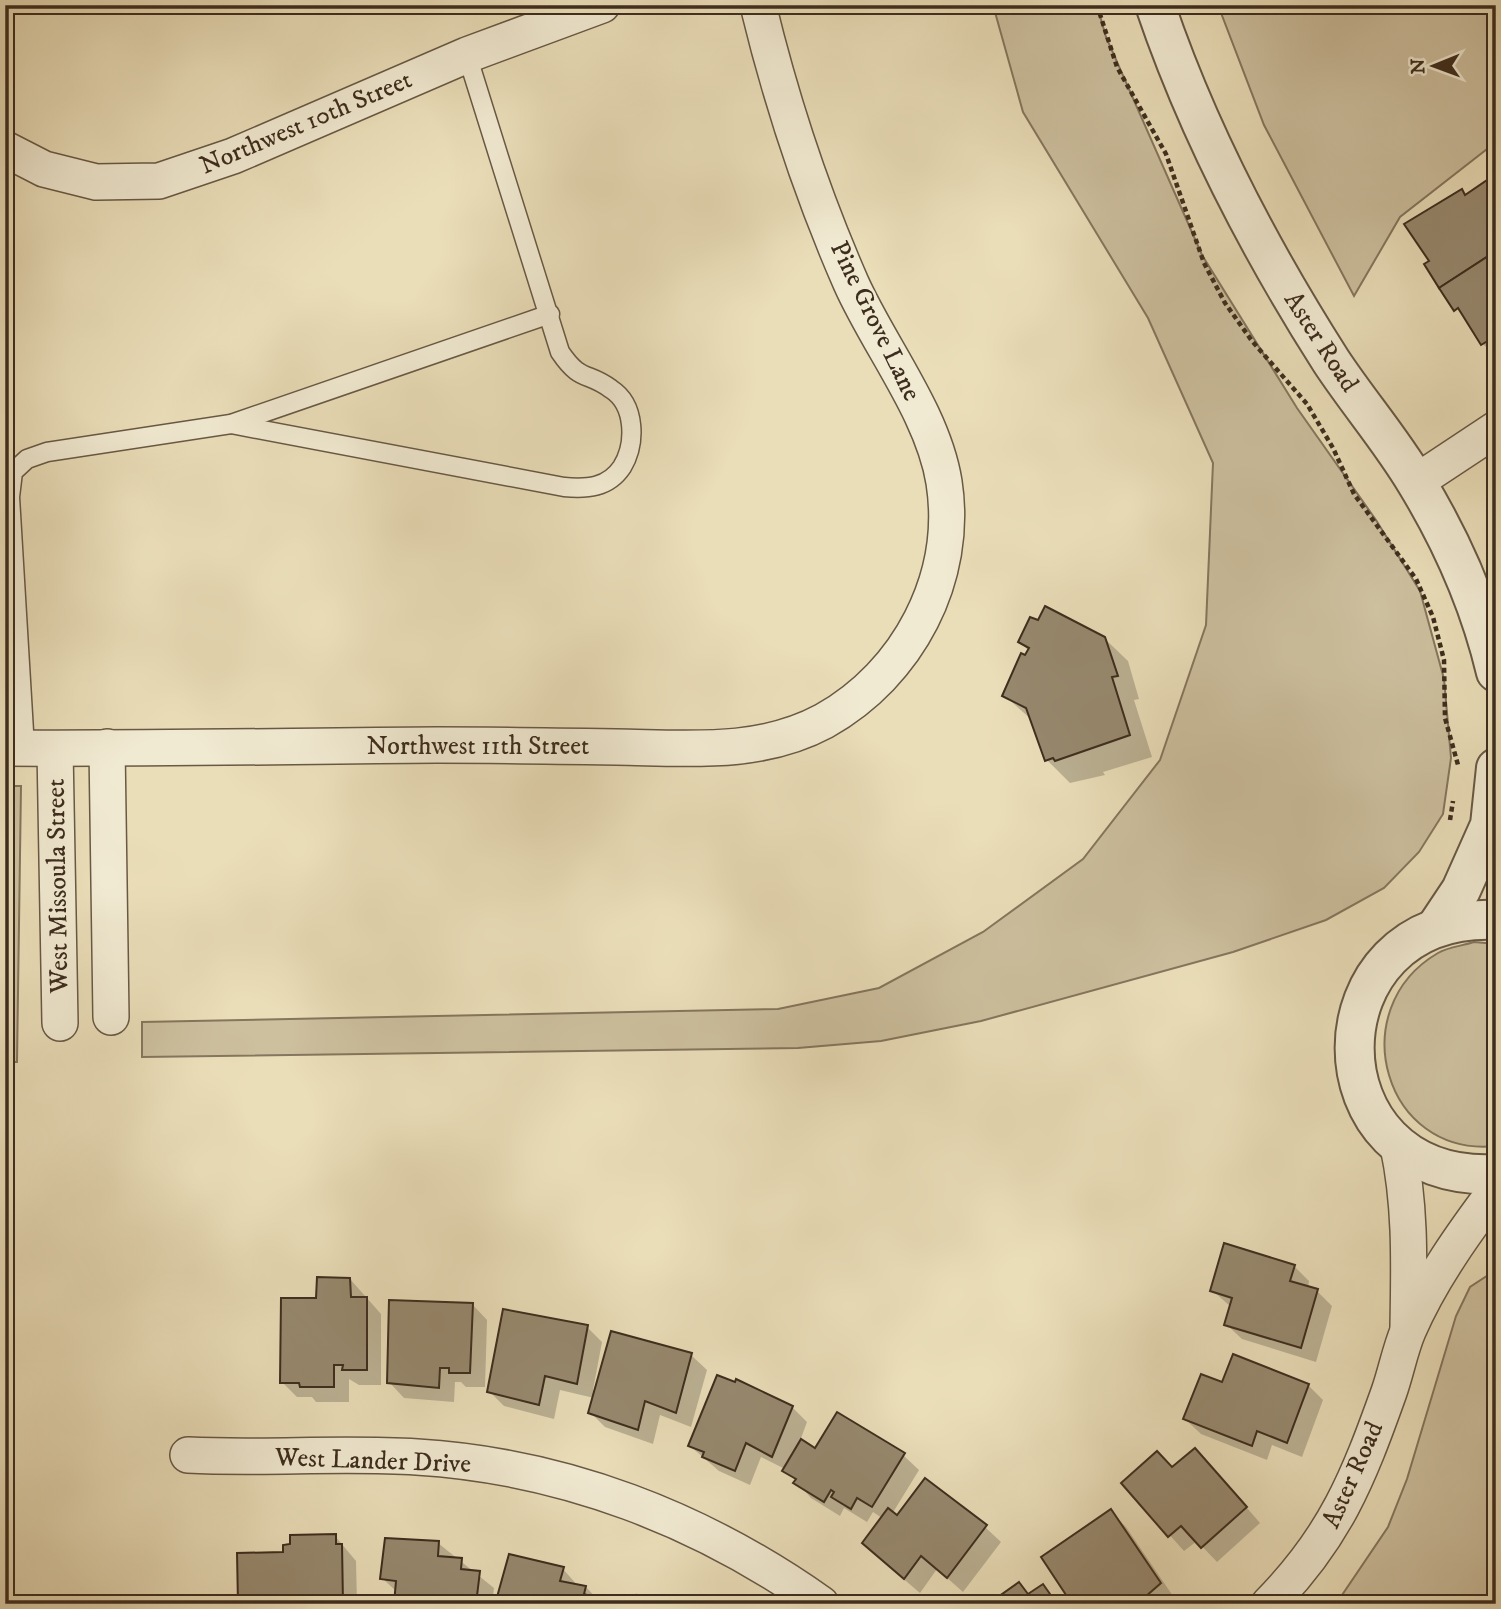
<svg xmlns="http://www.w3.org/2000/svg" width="1501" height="1609" viewBox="0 0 1501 1609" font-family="'IM FELL DW Pica',serif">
<rect width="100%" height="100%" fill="#eadeb9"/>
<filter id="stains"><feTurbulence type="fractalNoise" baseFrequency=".00286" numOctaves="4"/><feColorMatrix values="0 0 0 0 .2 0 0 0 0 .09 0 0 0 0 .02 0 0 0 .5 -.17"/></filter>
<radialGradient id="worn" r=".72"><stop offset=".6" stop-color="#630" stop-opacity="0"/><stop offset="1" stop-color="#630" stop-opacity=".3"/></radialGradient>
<!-- green -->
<g fill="#cdc09f" stroke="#85765e" stroke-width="2">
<polygon points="993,5 1097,5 1106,37 1202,255 1297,408 1376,520 1420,591 1444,679 1451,758 1443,814 1419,852 1384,888 1326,920 1233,952 981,1021 881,1041 798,1048 142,1057 142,1022 778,1009 879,988 983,932 1083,859 1160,760 1206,625 1213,463 1148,318 1023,112"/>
<polygon points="1218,5 1496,5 1496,142 1400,217 1354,296 1264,125"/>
<polygon points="5,575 12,694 5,694"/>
<polygon points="5,786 21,786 17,1062 5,1062"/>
<path d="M 1474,942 L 1496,944 L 1496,1146 C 1384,1158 1342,1009 1438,953 C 1448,947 1462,946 1474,942 Z"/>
<polygon points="1496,1270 1496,1604 1336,1604 1388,1527 1407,1479 1456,1316 1470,1287"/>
</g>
<!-- shadow -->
<g fill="#0003">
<polygon points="1496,176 1496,357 1483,344 1426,265 1431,262 1461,191 1466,196"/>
<polygon points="1104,638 1128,661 1139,699 1134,700 1152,757 1103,772 1105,775 1070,783 1047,760 1033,721 1005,696 1029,651 1020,642"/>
<polygon points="1294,1266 1309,1281 1308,1288 1317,1291 1332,1306 1316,1362 1242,1339 1226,1324 1231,1307 1212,1290"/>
<polygon points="350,1279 381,1314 381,1385 359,1385 349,1379 349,1402 316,1402 312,1397 297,1397 282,1382 318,1300"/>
<polygon points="472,1304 487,1320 485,1387 466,1387 461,1382 455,1382 454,1402 404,1398 389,1382"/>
<polygon points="587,1327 602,1342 593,1390 691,1355 707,1370 691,1427 660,1415 653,1444 605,1427 590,1412 594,1398 560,1390 554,1419 504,1406 489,1391"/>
<polygon points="1308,1385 1323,1400 1302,1457 1272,1445 1267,1460 1201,1434 1185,1419"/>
<polygon points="792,1407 807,1422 800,1441 815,1450 903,1455 919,1470 892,1514 897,1518 985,1527 1001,1542 963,1592 937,1569 920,1593 879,1558 864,1543 882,1518 873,1512 867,1522 844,1508 840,1516 811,1498 785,1469 761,1457 750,1485 719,1471 690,1446"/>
<polygon points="1210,1465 1260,1523 1217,1562 1197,1541 1184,1551 1123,1483 1173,1469"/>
<polygon points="1111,1512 1126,1527 1175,1599 1168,1604 1074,1604"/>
<polygon points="335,1536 356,1561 357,1604 240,1604 285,1554"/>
<polygon points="438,1543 494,1588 492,1604 395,1604 397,1592 382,1578"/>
<polygon points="563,1569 578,1586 586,1587 602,1604 506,1604 499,1596"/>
</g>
<!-- building -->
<g fill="#97896f" stroke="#3d2d1e" stroke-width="2">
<polygon points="1496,174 1496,226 1488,231 1496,244 1496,251 1439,288 1424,264 1429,261 1404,224 1462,189 1465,195"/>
<polygon points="1496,251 1496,336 1481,345 1458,308 1454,311 1439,288"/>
<polygon points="1045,606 1105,637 1118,676 1112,677 1130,735 1055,761 1053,758 1045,761 1026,708 1002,696 1021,653 1025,655 1029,648 1018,642 1030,617 1038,620"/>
<polygon points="1224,1243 1295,1265 1290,1281 1318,1289 1301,1348 1224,1325 1232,1298 1210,1291"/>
<polygon points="317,1277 350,1278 351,1297 367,1297 367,1370 342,1370 343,1365 334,1365 334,1387 300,1387 299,1383 280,1383 281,1298 316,1298"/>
<polygon points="389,1300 473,1303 470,1373 449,1373 449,1368 440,1368 439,1388 387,1383"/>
<polygon points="503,1309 588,1325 577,1384 545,1376 539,1405 487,1392"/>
<polygon points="611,1331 692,1353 676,1413 645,1401 638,1430 588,1413"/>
<polygon points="1233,1354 1309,1384 1287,1443 1257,1431 1252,1446 1183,1419 1201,1374 1222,1382"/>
<polygon points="717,1375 735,1382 736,1379 793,1406 772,1457 746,1443 735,1471 702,1457 704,1452 688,1446"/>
<polygon points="837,1412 905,1453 872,1507 857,1498 851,1509 831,1497 834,1492 831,1490 824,1502 793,1483 796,1479 782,1471 801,1439 815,1448"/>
<polygon points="1195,1448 1247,1507 1201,1548 1181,1526 1168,1537 1121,1483 1157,1451 1172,1467"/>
<polygon points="925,1478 987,1525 947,1578 921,1556 904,1579 862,1543 888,1508 897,1515"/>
<polygon points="1111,1509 1161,1583 1137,1604 1109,1604 1106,1600 1103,1604 1072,1604 1041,1557"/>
<polygon points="336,1534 336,1544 342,1544 343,1604 238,1604 237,1553 283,1552 283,1545 290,1544 290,1535"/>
<polygon points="385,1538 439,1541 438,1556 462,1558 461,1569 480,1571 476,1604 394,1604 396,1581 380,1579"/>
<polygon points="509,1554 564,1567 560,1581 586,1586 584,1594 601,1600 599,1604 517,1604 497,1597"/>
<polygon points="1019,1582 1028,1594 1043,1584 1057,1604 988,1604"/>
<polygon points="637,1595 655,1603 656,1601 662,1604 633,1604"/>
</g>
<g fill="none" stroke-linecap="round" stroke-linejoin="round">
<defs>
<g id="service">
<path d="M 231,424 L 564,487 C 587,489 608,488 622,467 C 636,444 636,405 611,389 C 587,371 581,383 560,352 L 467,55"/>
<polyline points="25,748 10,497 13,472 27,459 47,452 231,424 550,314"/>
</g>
<g id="minor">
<polyline points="5,149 44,169 96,182 159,181 233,156 467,55 602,5"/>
<polyline points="1416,482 1496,429"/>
<polyline points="107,747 111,1017"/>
<path d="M 5,748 C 149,749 293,746 437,745 C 497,745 557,746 616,747 C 687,748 759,756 824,721 C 908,674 959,578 944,482 C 933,413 879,346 851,283 C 812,194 781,100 758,5"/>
<polyline points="55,749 60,1023"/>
<path d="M 1398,1146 C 1411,1206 1409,1266 1408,1327"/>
<path d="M 188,1455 C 264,1459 341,1452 417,1457 C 564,1466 701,1519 821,1604"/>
<path d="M 1269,1604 C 1335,1537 1358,1479 1389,1392 C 1396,1372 1400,1350 1408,1331 C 1430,1280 1463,1234 1496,1190"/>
</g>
<g id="tertiary">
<path d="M 1155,5 C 1198,132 1259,248 1331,361 C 1358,402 1391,440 1416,482 C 1452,541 1480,605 1496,672"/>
<path d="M 1496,920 C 1308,912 1307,1184 1496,1174"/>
<polyline points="1437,926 1461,890 1490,825 1496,768"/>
</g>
</defs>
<!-- service casing -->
<use href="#service" stroke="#685945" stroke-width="21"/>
<!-- minor casing -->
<use href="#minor" stroke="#685945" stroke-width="38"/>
<!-- tertiary casing -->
<use href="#tertiary" stroke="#685945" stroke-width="42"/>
<!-- path -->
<g stroke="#3d2d1e" stroke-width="4.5" stroke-dasharray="5 3.5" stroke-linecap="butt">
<polyline points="1097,5 1117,67 1166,154 1204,263 1225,303 1252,341 1307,404 1333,448 1354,494 1416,579 1433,617 1444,660 1445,718 1458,765"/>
<polyline points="5,211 8,205"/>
<polyline points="1450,820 1453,801"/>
</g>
<!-- service -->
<use href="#service" stroke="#f1ead2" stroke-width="18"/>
<!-- minor -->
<use href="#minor" stroke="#f1ead2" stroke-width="35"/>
<!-- tertiary -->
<use href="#tertiary" stroke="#f1ead2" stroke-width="38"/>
</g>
<g text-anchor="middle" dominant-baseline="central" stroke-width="5" stroke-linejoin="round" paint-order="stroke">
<!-- street labels -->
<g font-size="26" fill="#3d2d1e" stroke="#f1ead2">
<text transform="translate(306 123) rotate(-23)">Northwest 10th Street</text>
<text transform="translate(875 321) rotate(64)">Pine Grove Lane</text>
<text transform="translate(1321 342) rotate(57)">Aster Road</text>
<text x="478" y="746">Northwest 11th Street</text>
<text transform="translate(58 886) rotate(-91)">West Missoula Street</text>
<text transform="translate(373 1461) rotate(2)">West Lander Drive</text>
<text transform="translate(1353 1475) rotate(-66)">Aster Road</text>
</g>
</g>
<!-- margin -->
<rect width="1501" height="1609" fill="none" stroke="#eadeb9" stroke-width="28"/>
<rect x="7" y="7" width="1487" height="1595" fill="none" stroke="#3d2d1e" stroke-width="3.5"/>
<rect x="14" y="14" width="1473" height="1581" fill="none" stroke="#3d2d1e" stroke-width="2"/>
<!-- north arrow -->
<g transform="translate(1434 66) rotate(269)" stroke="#f1ead2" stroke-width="5" paint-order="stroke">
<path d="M0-5L12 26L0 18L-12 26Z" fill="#3d2d1e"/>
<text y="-10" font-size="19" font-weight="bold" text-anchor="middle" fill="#3d2d1e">N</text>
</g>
<rect width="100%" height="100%" filter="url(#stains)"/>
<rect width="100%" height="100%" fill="url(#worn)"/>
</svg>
